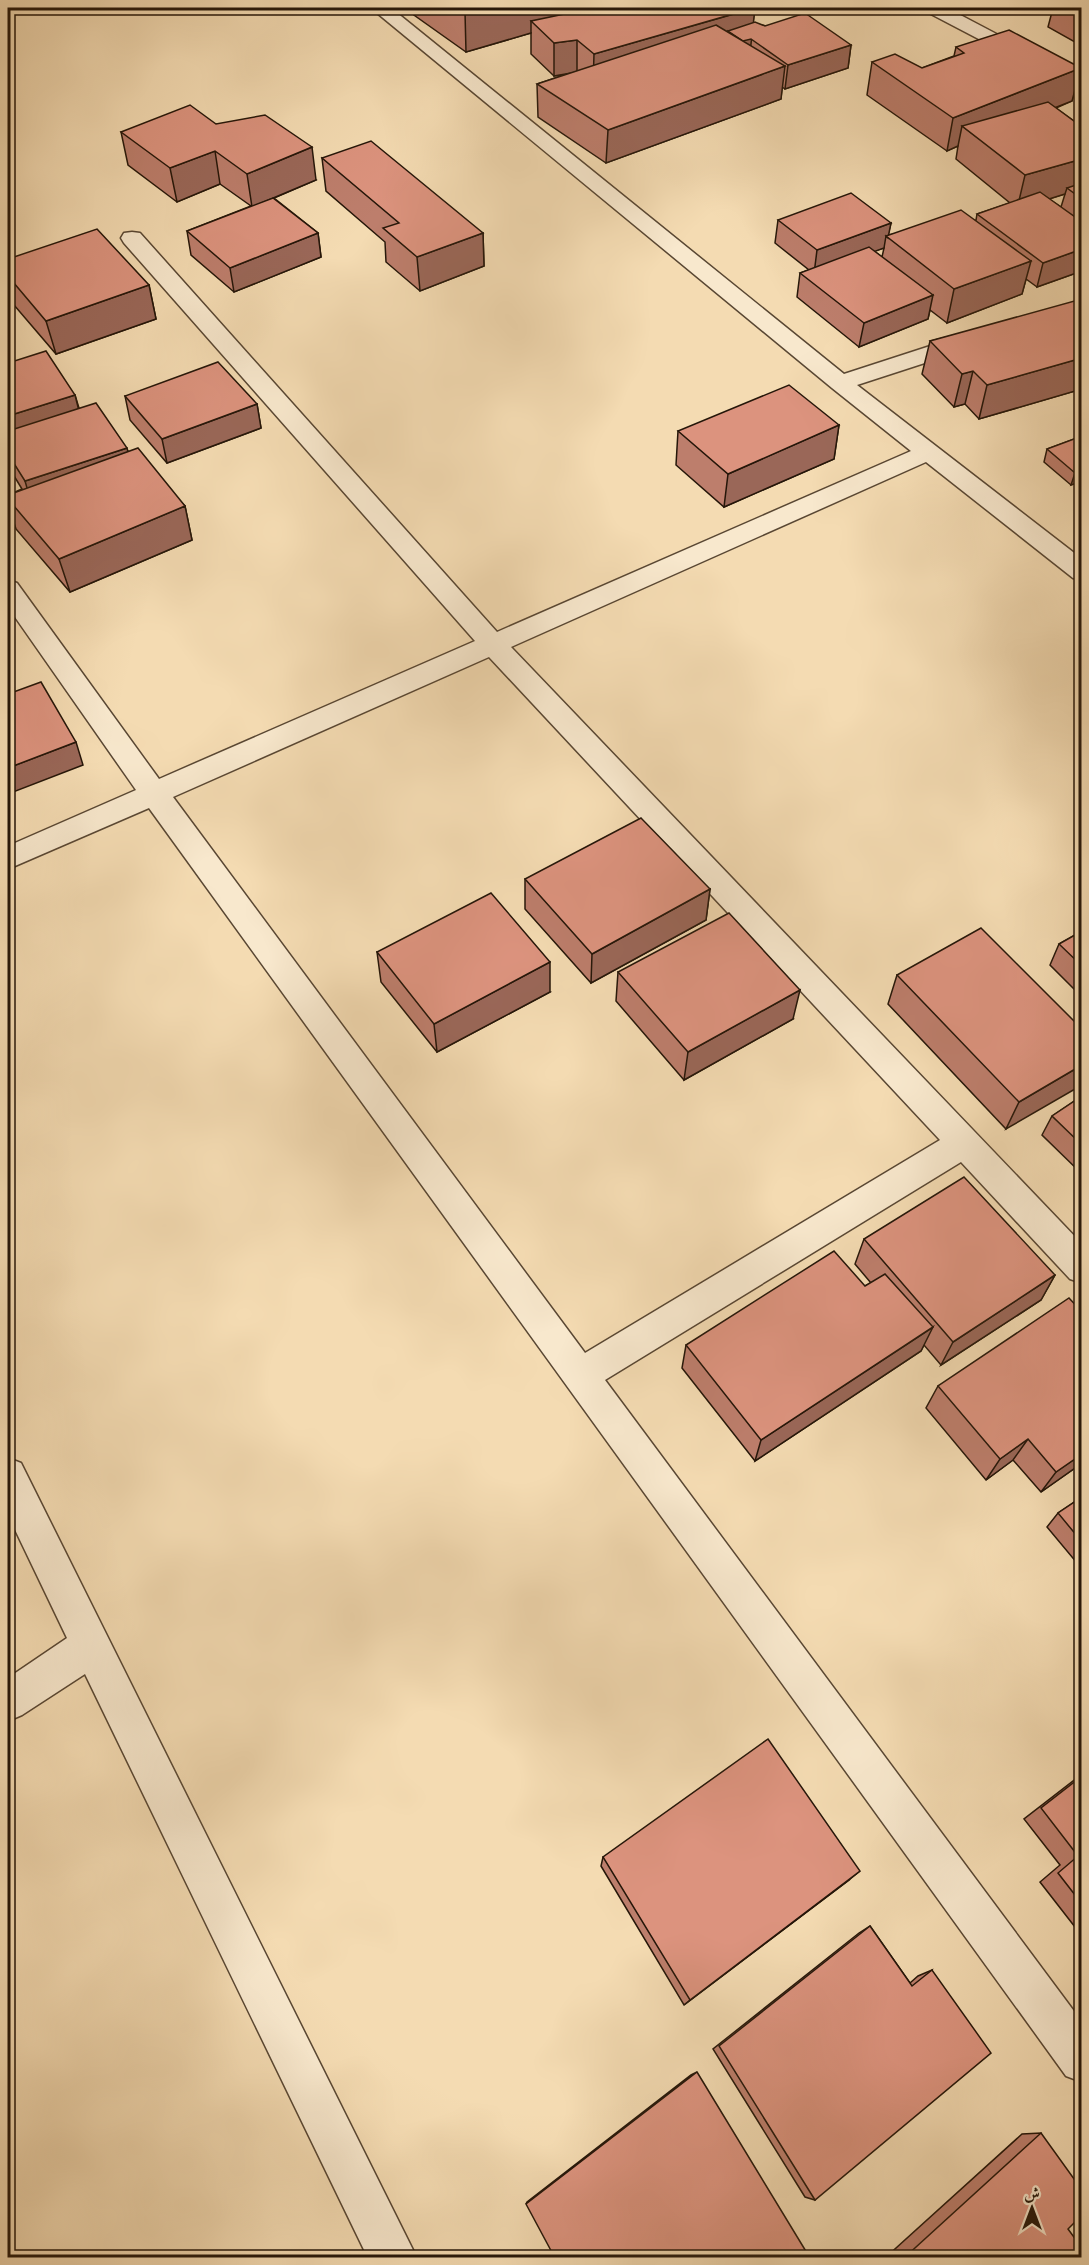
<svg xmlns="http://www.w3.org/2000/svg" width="1089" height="2265" viewBox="0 0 1089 2265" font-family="'Gentium Book Plus',Amiri,serif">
<rect width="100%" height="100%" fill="#f4dbb2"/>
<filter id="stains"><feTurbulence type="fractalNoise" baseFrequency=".00333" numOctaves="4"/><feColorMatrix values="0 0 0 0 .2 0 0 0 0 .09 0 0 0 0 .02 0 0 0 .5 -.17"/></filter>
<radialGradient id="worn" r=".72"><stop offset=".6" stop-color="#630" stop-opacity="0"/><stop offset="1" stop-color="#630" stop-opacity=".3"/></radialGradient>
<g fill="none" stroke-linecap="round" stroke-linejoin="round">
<defs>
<g id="street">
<path d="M 371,8 L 391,8 L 844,374 L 961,336 L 969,334 L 977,336 L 980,341 L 977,346 L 857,385 L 1082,559 L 1082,580 L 1073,578 L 926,462 L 511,647 L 1082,1244 L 1082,1283 L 1070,1279 L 961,1162 L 605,1380 L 1082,2022 L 1082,2082 L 1066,2076 L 149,808 L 8,869 L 8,846 L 136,790 L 8,607 L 8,580 L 17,583 L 159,779 L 475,641 L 124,243 L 121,238 L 124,233 L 132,232 L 140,233 L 497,632 L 911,451 L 832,388 ZM 489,657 L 940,1140 L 585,1353 L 173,797 Z"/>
<polygon points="925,8 947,8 1082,79 1082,93 927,12"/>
<polygon points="8,1458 21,1463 417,2258 368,2258 85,1674 22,1715 8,1721 8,1678 67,1638 8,1515"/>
</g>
</defs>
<!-- street casing -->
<use href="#street" stroke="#594733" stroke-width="3"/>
<!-- street -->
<use href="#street" fill="#f8e8cd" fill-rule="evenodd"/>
</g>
<!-- wall -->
<g fill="#bd7e6c" stroke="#251609" stroke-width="1.5" fill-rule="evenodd">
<polygon points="404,8 755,8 753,23 851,45 848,68 785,89 782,87 781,99 606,163 538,117 537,84 570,73 554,76 531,54 531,33 466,52"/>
<polygon points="1053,8 1082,8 1082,46 1048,27"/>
<path d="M 956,47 L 1081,68 L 1072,101 L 1056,108 L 1082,127 L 1082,271 L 1037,287 L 1026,279 L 1022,294 L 947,323 L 930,310 L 928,319 L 859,347 L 797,297 L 800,273 L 809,270 L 775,243 L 778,220 L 891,223 L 888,235 L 976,220 L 977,214 L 1010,203 L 956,159 L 958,146 L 947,151 L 867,95 L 872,62 L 922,68 L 954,56 ZM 1065,194 L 1061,207 L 1049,199 ZM 884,248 L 882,257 L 874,251 Z"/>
<polygon points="216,124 316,180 274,198 318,233 321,257 234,292 191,255 187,231 251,206 220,184 177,202 128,165 121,132"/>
<polygon points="322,158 483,233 484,266 420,291 386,262 385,242 326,191"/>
<polygon points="8,259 149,285 156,319 56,354 8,298"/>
<polygon points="1082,303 1082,389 979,419 965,404 954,407 922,374 930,341"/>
<polygon points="8,363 75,395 79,408 128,451 185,506 192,540 70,592 16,529 8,504 8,495 22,489 8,466"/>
<polygon points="125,396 257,404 261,428 167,463 130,420"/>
<polygon points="839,425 834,459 724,507 676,465 678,431"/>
<polygon points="1082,436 1082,481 1071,485 1044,462 1047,449"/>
<polygon points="525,879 710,889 706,920 591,983 525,909"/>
<polygon points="1082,931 1082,997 1050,965 1059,944"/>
<polygon points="377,952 550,992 437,1052 381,982"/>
<polygon points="618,972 793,1019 684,1080 616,1001"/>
<polygon points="897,975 1082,1029 1006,1129 888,1004"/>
<polygon points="1082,1096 1082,1174 1042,1135 1052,1116"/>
<polygon points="864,1239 1055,1275 1041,1300 941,1365 924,1345 921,1351 755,1461 682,1368 686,1345 865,1286 871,1283 855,1264"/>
<polygon points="1082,1312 1082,1463 1041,1492 1013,1460 986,1480 926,1408 938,1386"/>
<polygon points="1082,1497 1082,1569 1047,1527 1058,1513"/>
<polygon points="1082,1774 1082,1936 1040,1882 1060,1865 1024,1819"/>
<polygon points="603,1857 849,1880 684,2005 601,1866"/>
<polygon points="870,1926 910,1983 918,1976 932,1970 815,2200 805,2197 713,2049 859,1933"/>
<polygon points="697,2072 526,2204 527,2202 691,2075"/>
<polygon points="1041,2133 1068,2229 1082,2258 885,2258 1022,2134"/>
</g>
<!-- shaded-wall -->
<g fill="#9a6758" stroke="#251609" stroke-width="1.5">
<polygon points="481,8 585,8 585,18 531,21 531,33 466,52 465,12"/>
<polygon points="755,8 749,62 743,41 728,31 726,47 593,87 594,54"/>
<polygon points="577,40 577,72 554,76 554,43"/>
<polygon points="851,45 848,68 785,89 788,65"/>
<polygon points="785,66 781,99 606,163 608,130"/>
<polygon points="1081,68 1072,101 978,138 962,126 958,146 947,151 953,118"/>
<polygon points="312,147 316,180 252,207 247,174"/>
<polygon points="215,151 220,184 177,202 170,168"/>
<polygon points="1082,159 1082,189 1067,188 1065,194 1017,209 1025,175"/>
<polygon points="891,223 888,238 886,236 884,248 814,274 817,250"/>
<polygon points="318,233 321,257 234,292 230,268"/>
<polygon points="483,233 484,266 420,291 417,257"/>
<polygon points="1082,249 1082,271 1037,287 1043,263"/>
<polygon points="1031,261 1022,294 947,323 954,289"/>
<polygon points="149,285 156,319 56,354 46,321"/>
<polygon points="933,295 928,319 859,347 864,323"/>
<polygon points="1082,358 1082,389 979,419 987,385"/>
<polygon points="973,371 965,404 954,407 962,374"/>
<polygon points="75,395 81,419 8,442 8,416"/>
<polygon points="257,404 261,428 167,463 162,439"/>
<polygon points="839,425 834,459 724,507 728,474"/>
<polygon points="127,448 133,472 32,505 25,481"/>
<polygon points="1082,470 1082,481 1071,485 1075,473"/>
<polygon points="185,506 192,540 70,592 59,559"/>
<polygon points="76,742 83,765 8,794 8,768"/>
<polygon points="710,889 706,920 591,983 592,954"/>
<polygon points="550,962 550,992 437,1052 434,1024"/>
<polygon points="800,990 793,1019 684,1080 688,1052"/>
<polygon points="1082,1065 1082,1085 1006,1129 1019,1102"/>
<polygon points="1055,1275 1041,1300 941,1365 953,1342"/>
<polygon points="933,1327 921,1351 755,1461 761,1440"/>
<polygon points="1028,1439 1013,1460 986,1480 1000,1459"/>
<polygon points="1082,1454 1082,1463 1041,1492 1056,1472"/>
<polygon points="860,1871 849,1880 684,2005 690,2000"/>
</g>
<!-- building -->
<g fill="#dc937e" stroke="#251609" stroke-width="1.5">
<polygon points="458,8 481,8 465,12"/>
<polygon points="592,8 754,8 594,54 577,40 554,43 531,21 593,8"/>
<polygon points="805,13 851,45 788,65 751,39 743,41 728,31 755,22 765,26"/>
<polygon points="716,25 785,66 608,130 537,84"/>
<polygon points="1009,30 1081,68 953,118 872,62 895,54 922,68 964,53 956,47"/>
<polygon points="1048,102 1082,127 1082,159 1025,175 962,126"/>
<polygon points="190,105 216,124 265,115 312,147 247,174 215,151 170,168 121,132"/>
<polygon points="371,141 483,233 417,257 383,228 399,223 322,158"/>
<polygon points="1082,183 1082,199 1067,188"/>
<polygon points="1040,192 1082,222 1082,249 1043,263 977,214"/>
<polygon points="851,193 891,223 817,250 778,220"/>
<polygon points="273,198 318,233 230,268 187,231"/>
<polygon points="961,210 1031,261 954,289 886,236"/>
<polygon points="97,229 149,285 46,321 8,276 8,259"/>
<polygon points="869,247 933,295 864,323 800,273"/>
<polygon points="1078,300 1082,303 1082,358 987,385 973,371 962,374 930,341"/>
<polygon points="46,351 75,395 8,416 8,363"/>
<polygon points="218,362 257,404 162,439 125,396"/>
<polygon points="789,385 839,425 728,474 678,431"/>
<polygon points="96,403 127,448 25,481 8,454 8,431"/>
<polygon points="1082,436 1082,470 1075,473 1047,449"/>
<polygon points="138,448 185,506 59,559 8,499 8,495"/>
<polygon points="41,682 76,742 8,768 8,694"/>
<polygon points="641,818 710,889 592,954 525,879"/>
<polygon points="491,893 550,962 434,1024 377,952"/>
<polygon points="729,913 800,990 688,1052 618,972"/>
<polygon points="981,928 1082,1029 1082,1065 1019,1102 897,975"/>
<polygon points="1082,931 1082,966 1059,944"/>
<polygon points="1082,1096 1082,1145 1052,1116"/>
<polygon points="964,1177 1055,1275 953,1342 864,1239"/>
<polygon points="834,1251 865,1286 885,1274 933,1327 761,1440 686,1345"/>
<polygon points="1069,1298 1082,1312 1082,1454 1056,1472 1028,1439 1000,1459 938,1386"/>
<polygon points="1082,1497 1082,1542 1058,1513"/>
<polygon points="768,1739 860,1871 690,2000 603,1857"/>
<polygon points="1082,1776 1082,1904 1058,1873 1078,1856 1041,1808"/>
<polygon points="870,1926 912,1986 932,1970 991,2053 815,2200 719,2046"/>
<polygon points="697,2072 807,2253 802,2258 555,2258 526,2204"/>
<polygon points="1041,2133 1082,2190 1082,2215 1068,2229 1082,2248 1082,2258 904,2258"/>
</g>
<!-- margin -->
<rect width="1089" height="2265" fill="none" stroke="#f4dbb2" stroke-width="30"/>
<rect x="9" y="9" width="1071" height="2247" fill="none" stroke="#251609" stroke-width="3"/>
<rect x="15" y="15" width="1059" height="2235" fill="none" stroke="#251609" stroke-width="1.5"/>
<!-- north arrow -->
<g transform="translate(1032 2208)" stroke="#f8e8cd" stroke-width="4.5" paint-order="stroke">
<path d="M0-4.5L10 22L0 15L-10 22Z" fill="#251609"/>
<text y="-9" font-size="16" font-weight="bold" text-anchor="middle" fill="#251609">ش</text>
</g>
<rect width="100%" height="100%" filter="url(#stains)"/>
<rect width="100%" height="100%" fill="url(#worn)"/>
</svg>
